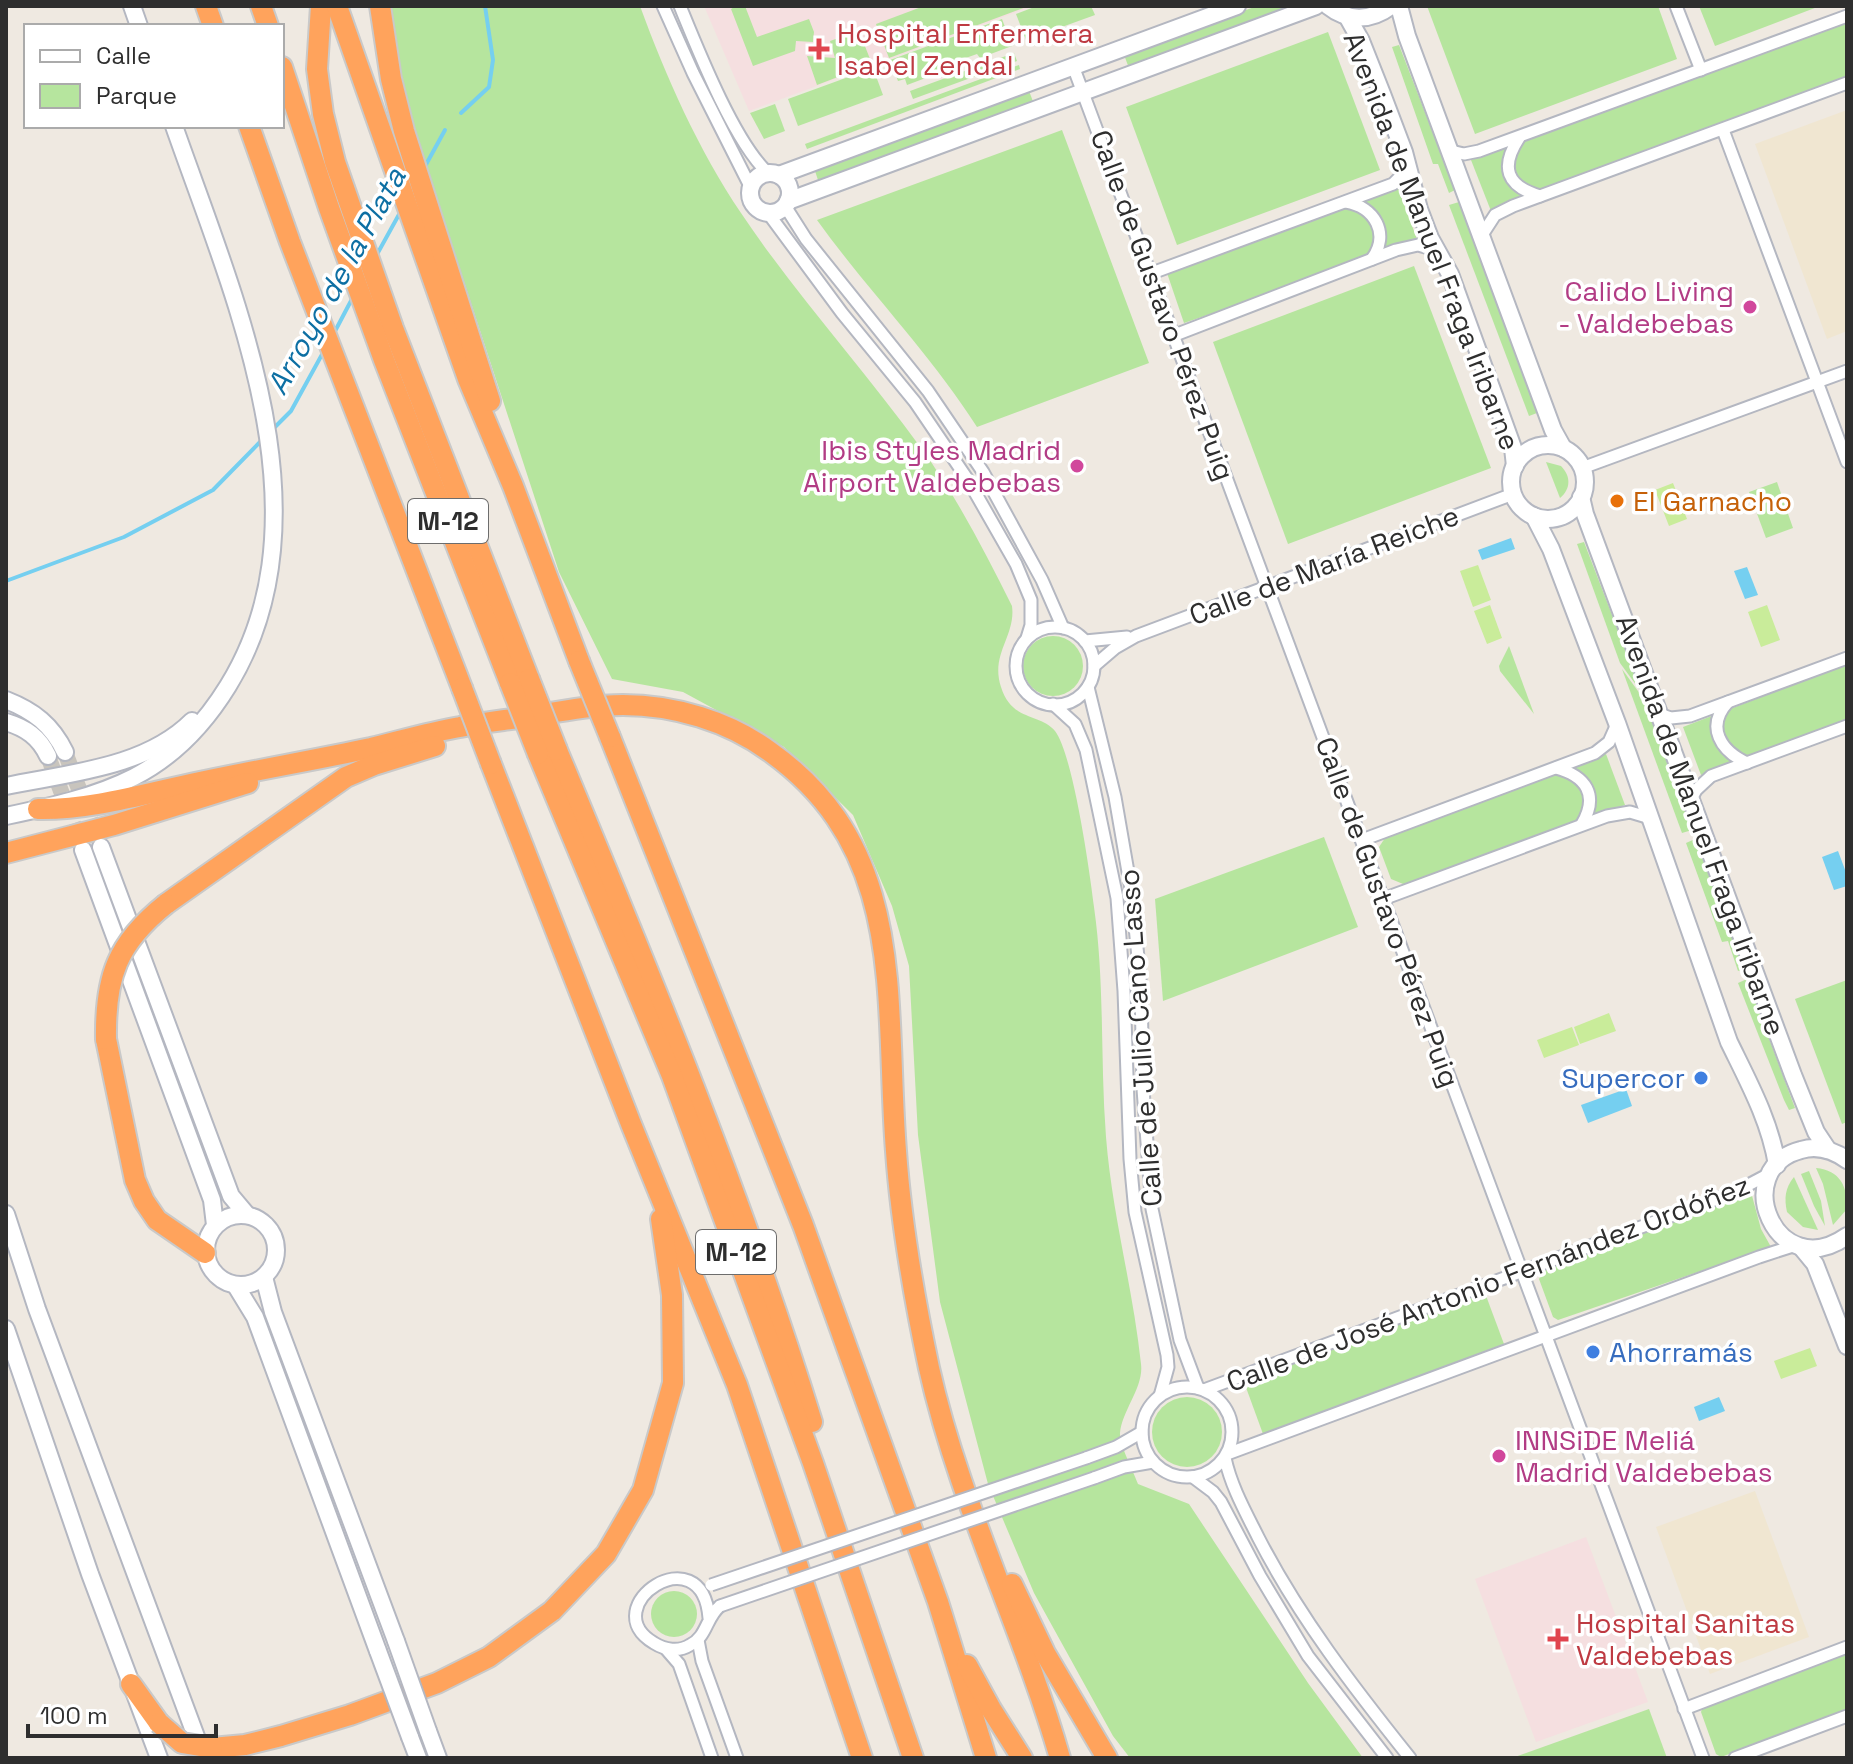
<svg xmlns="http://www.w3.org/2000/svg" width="1853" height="1764" viewBox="0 0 1853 1764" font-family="'Space Grotesk',sans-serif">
<rect width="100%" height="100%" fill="#efe9e1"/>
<!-- education -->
<g fill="#f0e6d1">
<polygon points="1847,110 1847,331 1827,339 1755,144"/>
<polygon points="1755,1491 1809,1637 1710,1674 1656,1527"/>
</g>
<!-- medical -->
<g fill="#f5dfe0">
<polygon points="704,6 1033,6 749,111"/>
<polygon points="1586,1537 1648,1702 1536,1742 1475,1579"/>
</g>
<!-- green -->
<g fill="#b6e59e">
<path d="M 390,6 L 640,6 C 666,77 698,149 741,213 C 796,295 863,368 921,448 C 957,497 985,552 1012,606 C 1016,636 990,654 1001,687 C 1012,722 1040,713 1055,731 C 1073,754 1090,873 1094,907 C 1105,984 1100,1060 1106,1137 C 1112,1214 1133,1288 1141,1364 C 1144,1387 1122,1410 1120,1433 C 1119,1444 1134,1473 1138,1484 L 1189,1504 L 1308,1683 L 1363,1758 L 1130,1758 L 1113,1736 L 1034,1593 L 988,1484 L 940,1302 L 918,1135 L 909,966 L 892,906 L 853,815 L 784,747 L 683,692 L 612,679 L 559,572 L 401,89 Z"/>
<polygon points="736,6 745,6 757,37 809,19 814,32 813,42 796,41 795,51 753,66 731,9"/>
<polygon points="924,6 1029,6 889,58 876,24"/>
<polygon points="1037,6 1091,6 1095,15 1026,40 1016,14"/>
<polygon points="1257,6 1289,6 1290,8 1129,68 1124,55"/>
<polygon points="1427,6 1658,6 1677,59 1475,134"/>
<polygon points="1699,6 1820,6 1715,46"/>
<polygon points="1002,19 1012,46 980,58 977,54 946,65 947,70 907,85 905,79 898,81 890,60"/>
<polygon points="1847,21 1847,79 1491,211 1471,160"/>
<polygon points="859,31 872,64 817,85 807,56 835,58 830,41"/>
<polygon points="1328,32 1380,170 1177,245 1126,107"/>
<polygon points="1399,45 1455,190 1449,193 1438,164 1433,164 1392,47"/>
<polygon points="1014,53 1017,61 913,99 910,91"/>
<polygon points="1019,65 1020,69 807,149 805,144"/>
<polygon points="873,68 883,95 798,126 788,99"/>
<polygon points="1029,91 1034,104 819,183 815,171"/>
<polygon points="775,104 785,131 764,139 750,113"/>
<path d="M 1062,130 L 1149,363 L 977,427 C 930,353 868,291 817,220 Z"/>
<polygon points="1398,188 1417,239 1290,287 1184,323 1167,273"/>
<polygon points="1459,202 1537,413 1529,416 1449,205"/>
<polygon points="1414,266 1491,468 1288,544 1213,342"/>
<path d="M 1546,462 L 1561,466 C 1571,476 1571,489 1560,498 Z"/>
<polygon points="1777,482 1793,528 1766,538 1749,492"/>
<polygon points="1584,542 1642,693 1620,663 1577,544"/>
<circle cx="1053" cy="666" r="30"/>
<polygon points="1509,646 1534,714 1500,671 1499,666"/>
<polygon points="1847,664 1847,723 1701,775 1683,727"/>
<polygon points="1622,669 1643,698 1692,830 1682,833"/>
<polygon points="1606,754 1625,805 1408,886 1391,879 1379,847 1387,835"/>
<polygon points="1324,837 1358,927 1163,1001 1155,899"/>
<polygon points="1695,839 1744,969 1738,971 1728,941 1722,942 1686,843"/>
<polygon points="1747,979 1795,1108 1789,1110 1784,1100 1738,983"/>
<polygon points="1847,980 1847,1122 1842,1124 1795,999"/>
<path d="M 1816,1168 C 1840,1170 1848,1187 1847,1209 L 1833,1225 L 1823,1184 Z"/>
<polygon points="1809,1171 1821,1201 1825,1226 1814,1206 1801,1174"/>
<path d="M 1794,1177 L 1818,1230 L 1803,1227 L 1787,1212 C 1784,1198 1785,1188 1794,1177 Z"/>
<polygon points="1751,1192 1761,1229 1771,1247 1558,1320 1553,1317 1539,1279 1544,1270"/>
<polygon points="1485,1293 1504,1344 1263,1434 1244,1382"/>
<circle cx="1187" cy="1432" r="35"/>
<circle cx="674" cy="1614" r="23"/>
<polygon points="1847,1651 1847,1711 1721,1757 1716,1754 1701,1712 1703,1706"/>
<polygon points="1649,1709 1667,1758 1512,1758"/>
</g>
<!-- pitch -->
<g fill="#c9ec9a">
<polygon points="1673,483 1687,519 1669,526 1655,490"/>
<polygon points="1478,565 1491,600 1473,607 1460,571"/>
<polygon points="1490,605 1502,638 1487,644 1474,611"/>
<polygon points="1767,605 1780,640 1761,647 1748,612"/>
<polygon points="1609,1013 1616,1031 1580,1044 1574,1027"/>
<polygon points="1572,1027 1579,1045 1544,1058 1537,1040"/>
<polygon points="1810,1348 1817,1366 1781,1379 1774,1361"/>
</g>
<!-- water -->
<g fill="#75cff0">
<polygon points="1511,538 1515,549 1482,560 1478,550"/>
<polygon points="1747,567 1758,595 1745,599 1734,571"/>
<polygon points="1838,851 1847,875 1847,886 1834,890 1822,857"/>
<polygon points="1626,1089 1632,1106 1588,1123 1581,1105"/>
<polygon points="1719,1397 1725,1411 1699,1421 1694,1407"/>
</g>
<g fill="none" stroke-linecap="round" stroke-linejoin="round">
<!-- stream -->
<g stroke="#75cff0" stroke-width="4">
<polyline points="461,113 489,87 493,60 485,6"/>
<polyline points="423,170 445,130"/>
<polyline points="375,258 402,209"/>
<polyline points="333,335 353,297"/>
<polyline points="270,432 291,411 325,349"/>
<polyline points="6,581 124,537 213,490 261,441"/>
</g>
<!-- secondary-tunnel -->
<g stroke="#c8c4bd" stroke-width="16" stroke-dasharray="16 8" stroke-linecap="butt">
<polyline points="65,752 99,842"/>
<polyline points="48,756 81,845"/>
</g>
<defs>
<g id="street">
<polyline points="663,6 693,73 750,186"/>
<path d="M 680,6 C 698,50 734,141 767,172"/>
<polyline points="1676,6 1701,70"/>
<polyline points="1073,66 1703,1758"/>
<polyline points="1723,130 1847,462"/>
<path d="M 1519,138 C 1500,167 1506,186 1540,196"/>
<polyline points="1451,151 1464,154 1479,151 1847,16"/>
<path d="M 1346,202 C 1375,207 1390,234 1372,259"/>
<polyline points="785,206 806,239 928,391 983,472 1042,580 1063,628"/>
<polyline points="768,213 842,313 915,402 968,480 1016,564 1031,600 1031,625 1027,638"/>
<polyline points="1482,235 1495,215 1513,206 1847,83"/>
<polyline points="1152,273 1393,184 1402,175 1407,163"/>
<polyline points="1175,335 1396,250 1418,245 1436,250"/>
<polyline points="1582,468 1847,371"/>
<circle cx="1055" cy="666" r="39"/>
<polyline points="1085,641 1127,637"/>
<polyline points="1094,666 1115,648 1136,636 1513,494"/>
<polyline points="1088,687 1115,797 1132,895 1141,989 1143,1089 1152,1209 1180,1340 1198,1388"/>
<path d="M 1728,702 C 1705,727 1721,751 1747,763"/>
<polyline points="1053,704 1075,724 1086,750 1117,898 1124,991 1130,1159 1135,1212 1167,1355 1168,1367 1160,1396"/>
<polyline points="1659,714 1671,718 1690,716 1847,658"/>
<path d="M 1556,768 C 1586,776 1599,795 1582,824"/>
<polyline points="1691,799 1696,790 1711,776 1847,726"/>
<polyline points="1362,840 1595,753 1609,742 1617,724"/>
<polyline points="1383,899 1607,816 1630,812 1650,818"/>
<circle cx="1187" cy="1432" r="45"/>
<polyline points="1204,1390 1735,1192 1771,1173"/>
<polyline points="1227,1454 1759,1257 1796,1245"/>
<polyline points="1086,1458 1116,1447 1142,1432"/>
<path d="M 1225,1458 C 1231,1486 1245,1511 1258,1537 C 1299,1617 1354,1688 1410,1758"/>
<polyline points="1193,1477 1213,1492 1221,1502 1260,1576 1308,1656 1387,1758"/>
<polyline points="1094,1478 1124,1467 1153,1462"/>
<path d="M 709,1618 C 702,1533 593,1607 654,1643 C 665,1650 679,1652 690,1645 C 707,1637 706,1617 720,1606"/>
<polyline points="698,1640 702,1661 737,1758"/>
<polyline points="666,1649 679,1664 712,1758"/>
<polyline points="1684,1709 1847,1647"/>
<polyline points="1735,1758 1847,1716"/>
</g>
<g id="secondary">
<polyline points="132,6 139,26"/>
<path d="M 1328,6 C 1348,22 1371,21 1391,6"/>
<polyline points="1399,6 1407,36 1553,430 1563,448"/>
<polyline points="1347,16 1361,41 1382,94 1404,152 1419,209 1430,238 1450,274 1513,448 1515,466"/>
<circle cx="770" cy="193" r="20"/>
<polyline points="779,175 1237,6"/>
<polyline points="788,201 1316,6"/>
<circle cx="1548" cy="482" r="37"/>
<polyline points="1581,497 1585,514 1793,1075 1816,1132 1828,1150"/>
<path d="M 1534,516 L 1551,549 L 1617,723 L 1729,1042 C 1748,1081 1770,1121 1777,1165"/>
<path d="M 6,700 C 34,711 52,725 65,752"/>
<path d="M 6,722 C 26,728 39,737 48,756"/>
<path d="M 6,786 C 68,773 145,768 192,721"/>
<path d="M 6,816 C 48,807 95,797 134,777 C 175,756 204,725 228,686 C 333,516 233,295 174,126"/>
<polyline points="101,847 231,1196 247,1215"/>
<polyline points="83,850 212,1200 215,1225"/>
<path d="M 1847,1160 C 1833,1150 1818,1145 1801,1150 C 1728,1169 1776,1286 1847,1236"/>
<polyline points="6,1214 37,1309 204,1758"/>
<circle cx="241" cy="1250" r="35"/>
<polyline points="1801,1247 1815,1264 1847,1346"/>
<polyline points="264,1277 273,1312 396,1641"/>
<polyline points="236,1286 255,1317 378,1651"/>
<polyline points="6,1329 90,1574 159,1758"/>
<polyline points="428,1731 438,1758"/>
<polyline points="410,1737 418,1758"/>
</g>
<g id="highway">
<polyline points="206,6 213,26"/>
<polyline points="261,6 268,26"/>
<polyline points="321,6 317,69 323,114 335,162 393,328 529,679"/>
<polyline points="337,6 468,379 513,486 579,661"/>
<polyline points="380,6 391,79 404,131 490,401"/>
<polyline points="282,67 329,208 384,360 510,683"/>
<polyline points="249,126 290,242 462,688"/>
<polyline points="610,737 803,1225 938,1602 986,1758"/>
<path d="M 557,750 C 649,971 741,1193 812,1422"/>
<polyline points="538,754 672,1076 813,1463 913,1758"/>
<polyline points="491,764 631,1124 737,1385 862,1758"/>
<path d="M 38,809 C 92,810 147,793 200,782 C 257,770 314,760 371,748 C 400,741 430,732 460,727 C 484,722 508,720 532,716 C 562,711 593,705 623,705 C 674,705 728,721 769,751 C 909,850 884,1000 896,1151 C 901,1223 914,1297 929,1368 C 959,1502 1022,1626 1060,1758"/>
<polyline points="6,853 114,825 248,783"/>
<polyline points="166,904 346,777 374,765 435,746"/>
<polyline points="106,1039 135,1180 144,1201 157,1220 205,1253"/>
<polyline points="1012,1584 1045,1653 1107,1758"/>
<polyline points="967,1665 991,1709 1022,1758"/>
<polyline points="131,1684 159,1723"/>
<polyline points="212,1748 245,1745 281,1736 350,1715 437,1683 489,1657 552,1611 606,1554 643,1490 673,1383 672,1295 661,1219"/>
</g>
</defs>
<!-- street casing -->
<use href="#street" stroke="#b4b7c1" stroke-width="15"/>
<!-- secondary casing -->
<use href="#secondary" stroke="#b4b7c1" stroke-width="20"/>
<!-- highway casing -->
<use href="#highway" stroke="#c9c9c9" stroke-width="24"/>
<!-- street -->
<use href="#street" stroke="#fff" stroke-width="11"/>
<!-- secondary -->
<use href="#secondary" stroke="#fff" stroke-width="16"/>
<!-- highway -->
<use href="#highway" stroke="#ffa35c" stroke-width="20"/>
<defs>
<g id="street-bridge">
<polyline points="711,1585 1086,1458"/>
<polyline points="720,1606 1094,1478"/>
</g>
<g id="secondary-bridge">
<polyline points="396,1641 428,1731"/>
<polyline points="378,1651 410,1737"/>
</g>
<g id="highway-bridge">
<polyline points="579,661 610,737"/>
<polyline points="529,679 557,750"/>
<polyline points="510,683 538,754"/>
<polyline points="462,688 491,764"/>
<path d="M 106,1039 C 105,977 117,943 166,904"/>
<polyline points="159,1723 182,1743 212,1748"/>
</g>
</defs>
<!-- street-bridge casing -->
<use href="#street-bridge" stroke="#b4b7c1" stroke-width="15" stroke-linecap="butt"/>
<!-- secondary-bridge casing -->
<use href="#secondary-bridge" stroke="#b4b7c1" stroke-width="20" stroke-linecap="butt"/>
<!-- highway-bridge casing -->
<use href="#highway-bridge" stroke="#c9c9c9" stroke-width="24" stroke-linecap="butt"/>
<!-- street-bridge -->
<use href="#street-bridge" stroke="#fff" stroke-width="11"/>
<!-- secondary-bridge -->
<use href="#secondary-bridge" stroke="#fff" stroke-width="16"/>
<!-- highway-bridge -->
<use href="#highway-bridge" stroke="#ffa35c" stroke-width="20"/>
</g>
<!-- markers -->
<g fill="#e0444e" stroke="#fff" stroke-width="3">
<path d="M815 37h8v8h8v8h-8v8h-8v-8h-8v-8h8z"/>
<path d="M1554 1627h8v8h8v8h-8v8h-8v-8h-8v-8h8z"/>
</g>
<g fill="#d1479c" stroke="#fff" stroke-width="3">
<circle cx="1750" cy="307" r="8"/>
<circle cx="1077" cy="466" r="8"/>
<circle cx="1499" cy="1456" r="8"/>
</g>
<circle fill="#e8710a" stroke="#fff" stroke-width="3" cx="1617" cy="501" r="8"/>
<g fill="#3f7fe0" stroke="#fff" stroke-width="3">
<circle cx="1701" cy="1078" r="8"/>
<circle cx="1593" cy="1352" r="8"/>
</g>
<g text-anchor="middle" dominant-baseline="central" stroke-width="7" stroke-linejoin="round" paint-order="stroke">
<!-- shield labels -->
<g fill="#fff" stroke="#6d6d6d" stroke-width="2">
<rect x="408" y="499" width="80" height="44" rx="6"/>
<rect x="696" y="1230" width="80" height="44" rx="6"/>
</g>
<g font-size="26" font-weight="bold" fill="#2e2e2e">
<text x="448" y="521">M-12</text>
<text x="736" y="1252">M-12</text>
</g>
<!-- health labels -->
<g font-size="28" fill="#be3a42" stroke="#fff" text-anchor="start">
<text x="837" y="33">Hospital Enfermera<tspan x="837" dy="32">Isabel Zendal</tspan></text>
<text x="1576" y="1623">Hospital Sanitas<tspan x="1576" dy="32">Valdebebas</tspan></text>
</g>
<!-- street labels -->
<g font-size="28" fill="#2e2e2e" stroke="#fff">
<text transform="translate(1432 241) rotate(69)">Avenida de Manuel Fraga Iribarne</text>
<text transform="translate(1163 305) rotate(70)">Calle de Gustavo Pérez Puig</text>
<text transform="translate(1324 565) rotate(-21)">Calle de María Reiche</text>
<text transform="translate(1701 825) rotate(70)">Avenida de Manuel Fraga Iribarne</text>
<text transform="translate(1388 912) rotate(70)">Calle de Gustavo Pérez Puig</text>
<text transform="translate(1140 1038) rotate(-94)">Calle de Julio Cano Lasso</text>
<text transform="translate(1488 1283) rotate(-21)">Calle de José Antonio Fernández Ordóñez</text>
</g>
<!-- hotel labels -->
<g font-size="28" fill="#b23c85" stroke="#fff" text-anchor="end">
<text x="1734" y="291">Calido Living<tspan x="1734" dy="32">- Valdebebas</tspan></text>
<text x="1061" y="450">Ibis Styles Madrid<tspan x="1061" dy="32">Airport Valdebebas</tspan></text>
<text x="1515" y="1440" text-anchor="start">INNSiDE Meliá<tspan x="1515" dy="32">Madrid Valdebebas</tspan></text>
</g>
<!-- food labels -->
<g font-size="28" fill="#c56008" stroke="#fff" text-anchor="start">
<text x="1633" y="501">El Garnacho</text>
</g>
<!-- shop labels -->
<g font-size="28" fill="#366cbe" stroke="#fff" text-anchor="end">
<text x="1685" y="1078">Supercor</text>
<text x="1609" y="1352" text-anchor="start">Ahorramás</text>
</g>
<!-- water labels -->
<g font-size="30" font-style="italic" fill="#0d6fa3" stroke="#fff">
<text transform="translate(336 281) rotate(-61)">Arroyo de la Plata</text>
</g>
</g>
<!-- border -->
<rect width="1853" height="1764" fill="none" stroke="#2e2e2e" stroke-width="16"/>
<!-- legend -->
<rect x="24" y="24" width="260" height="104" fill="#ffffff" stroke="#ababab" stroke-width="2"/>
<rect x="40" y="50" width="40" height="12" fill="#ffffff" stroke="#ababab" stroke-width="2"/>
<text x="96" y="64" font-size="24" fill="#2e2e2e">Calle</text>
<rect x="40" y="84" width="40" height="24" fill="#b6e59e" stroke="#ababab" stroke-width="2"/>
<text x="96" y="104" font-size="24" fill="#2e2e2e">Parque</text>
<!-- scale -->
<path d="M28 1724v12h188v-12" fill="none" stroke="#2e2e2e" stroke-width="4"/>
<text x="40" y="1724" font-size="24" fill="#2e2e2e" stroke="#ffffff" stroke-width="6" paint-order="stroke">100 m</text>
</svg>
